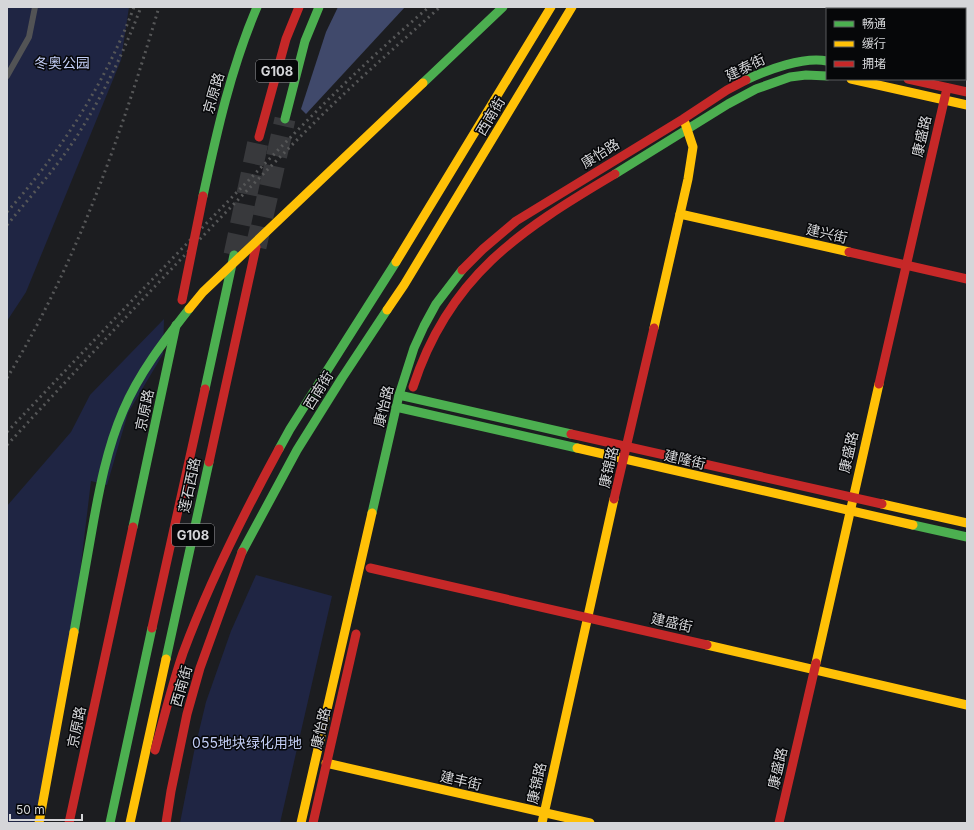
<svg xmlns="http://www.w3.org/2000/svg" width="974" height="830" viewBox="0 0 974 830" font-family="Inter,'Noto Sans SC',sans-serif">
<rect width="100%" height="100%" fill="#1c1d20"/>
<!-- green -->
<g fill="#1f2543">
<polygon points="7,7 129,7 121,60 26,292 7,321"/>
<polygon points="164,319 163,354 128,413 107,485 91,481 67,681 38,823 7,823 7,506 71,432 90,395"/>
<polygon points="256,575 332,596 280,823 180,823 194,752 206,702 231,631"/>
</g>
<!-- forest -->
<polygon fill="#40496b" points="338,7 405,7 306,114 301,109 326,32"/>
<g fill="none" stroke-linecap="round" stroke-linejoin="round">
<!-- highway-tunnel -->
<g stroke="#38393c" stroke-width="21" stroke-dasharray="21 10" stroke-linecap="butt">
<polyline points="256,247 285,119"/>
<polyline points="234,255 259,137"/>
</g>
<!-- lane -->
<polyline stroke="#525355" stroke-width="6" points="7,76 29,37 35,7"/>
<!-- fast -->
<g stroke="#4caf50" stroke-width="9">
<path d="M 746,80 C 767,70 804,56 827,61"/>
<polyline points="285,119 305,41 319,7"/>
<polyline points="615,174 728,104 756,89 790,77 806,75 827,76"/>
<path d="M 203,196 C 217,131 231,68 257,7"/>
<polyline points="205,389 234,255"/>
<polyline points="399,395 571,434"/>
<polyline points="396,407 577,448"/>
<polyline points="279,449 290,429 396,262"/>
<polyline points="372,513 399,395 414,348 424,326 436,304 462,270"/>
<polyline points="913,525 967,537"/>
<polyline points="133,527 176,325"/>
<polyline points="242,552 297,450 342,378 387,310"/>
<polyline points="166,659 209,462"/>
<polyline points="110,823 152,628"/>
</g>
<!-- slow -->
<g stroke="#ffc107" stroke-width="9">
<polyline points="851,79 967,105"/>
<polyline points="680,214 849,252"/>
<polyline points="396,262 551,7"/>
<polyline points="387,310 404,285 572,7"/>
<polyline points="654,328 688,179 693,147 684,120"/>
<polyline points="577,448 913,525"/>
<polyline points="882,504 967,523"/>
<polyline points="707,645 967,705"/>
<polyline points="816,663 879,384"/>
<polyline points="326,763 590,823"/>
<polyline points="130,823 166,659"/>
<polyline points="301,823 372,513"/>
<polyline points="542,823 614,499"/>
</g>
<!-- jam -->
<g stroke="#c62828" stroke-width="9">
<polyline points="908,79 967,92"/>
<polyline points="259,137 286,39 299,7"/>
<polyline points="849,252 967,279"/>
<polyline points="462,270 483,249 516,221 683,119 727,90 746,80"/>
<polyline points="879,384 947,88"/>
<path d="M 413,387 C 449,276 519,231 615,174"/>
<polyline points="571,434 882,504"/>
<polyline points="209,462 256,247"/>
<polyline points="614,499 654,328"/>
<polyline points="370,568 707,645"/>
<polyline points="152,628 205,389"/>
<path d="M 155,750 C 164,718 172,685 183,653 C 209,583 243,515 279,449"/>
<polyline points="69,823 133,527"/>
<polyline points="166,823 171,791 187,714 200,668 242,552"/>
<polyline points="313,823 356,634"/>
<polyline points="779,823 816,663"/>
</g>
<!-- rail -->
<g stroke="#565758" stroke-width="3" stroke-dasharray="2 4" stroke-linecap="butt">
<path d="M 7,212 C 60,153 106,82 134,7"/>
<path d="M 7,225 C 31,196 57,167 77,136 C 103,95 124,52 141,7"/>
<path d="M 7,378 C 77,263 121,135 159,7"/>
<path d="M 7,432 C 86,349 165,265 246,183 C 305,122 364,62 429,7"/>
<path d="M 7,445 C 108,336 209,227 315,122 C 355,82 398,45 440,7"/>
</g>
<!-- fast-bridge -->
<g stroke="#4caf50" stroke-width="9">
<polyline points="423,83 503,7"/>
<path d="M 74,632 C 80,598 86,564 92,530 C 99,490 107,448 123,411 C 139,373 164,341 189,309"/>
</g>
<!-- slow-bridge -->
<g stroke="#ffc107" stroke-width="9">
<polyline points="189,309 203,292 423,83"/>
<polyline points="39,823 74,632"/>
</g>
<!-- jam-bridge -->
<polyline stroke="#c62828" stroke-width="9" points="182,300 203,196"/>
</g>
<g text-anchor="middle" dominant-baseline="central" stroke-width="3" stroke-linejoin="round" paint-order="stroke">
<!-- shield labels -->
<g fill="#060709" stroke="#97989b" stroke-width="1">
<rect x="256" y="60" width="42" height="22" rx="3"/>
<rect x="172" y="524" width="42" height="22" rx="3"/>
</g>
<g font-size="13" font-weight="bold" fill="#d5d6d9">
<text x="277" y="71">G108</text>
<text x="193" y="535">G108</text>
</g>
<!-- park labels -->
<g font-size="14" fill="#c2cdf5" stroke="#060709">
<text x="62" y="62">冬奥公园</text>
<text x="247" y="742">055地块绿化用地</text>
</g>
<!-- street labels -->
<g font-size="14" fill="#d5d6d9" stroke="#060709">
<text transform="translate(745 67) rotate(-26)">建泰街</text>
<text transform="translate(213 93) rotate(-74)">京原路</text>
<text transform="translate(490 116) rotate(-59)">西南街</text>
<text transform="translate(921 136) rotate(-77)">康盛路</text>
<text transform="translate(600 153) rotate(-32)">康怡路</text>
<text transform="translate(827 233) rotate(13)">建兴街</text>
<text transform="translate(318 390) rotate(-58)">西南街</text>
<text transform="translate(383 406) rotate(-76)">康怡路</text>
<text transform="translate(144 410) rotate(-78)">京原路</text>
<text transform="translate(848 452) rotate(-77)">康盛路</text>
<text transform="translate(685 459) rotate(13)">建隆街</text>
<text transform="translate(608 467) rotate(-77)">康锦路</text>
<text transform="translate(189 485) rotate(-78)">莲石西路</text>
<text transform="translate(672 622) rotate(13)">建盛街</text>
<text transform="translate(181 686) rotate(-74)">西南街</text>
<text transform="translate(76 727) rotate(-78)">京原路</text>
<text transform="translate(320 728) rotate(-77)">康怡路</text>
<text transform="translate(777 768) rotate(-77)">康盛路</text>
<text transform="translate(461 780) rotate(13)">建丰街</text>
<text transform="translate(536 783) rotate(-77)">康锦路</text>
</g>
</g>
<!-- border -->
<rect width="974" height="830" fill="none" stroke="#d5d6d9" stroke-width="16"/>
<!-- legend -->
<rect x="826" y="8" width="140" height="72" fill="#060709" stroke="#595a5c"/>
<rect x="834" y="21" width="20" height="6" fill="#4caf50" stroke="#595a5c"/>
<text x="862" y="28" font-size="12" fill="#d5d6d9">畅通</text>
<rect x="834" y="41" width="20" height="6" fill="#ffc107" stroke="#595a5c"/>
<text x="862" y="48" font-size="12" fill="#d5d6d9">缓行</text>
<rect x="834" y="61" width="20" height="6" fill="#c62828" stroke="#595a5c"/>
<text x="862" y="68" font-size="12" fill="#d5d6d9">拥堵</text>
<!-- scale -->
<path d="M10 814v6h72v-6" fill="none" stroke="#d5d6d9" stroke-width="2"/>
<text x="16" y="814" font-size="12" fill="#d5d6d9" stroke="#060709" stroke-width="3" paint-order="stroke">50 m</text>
</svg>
